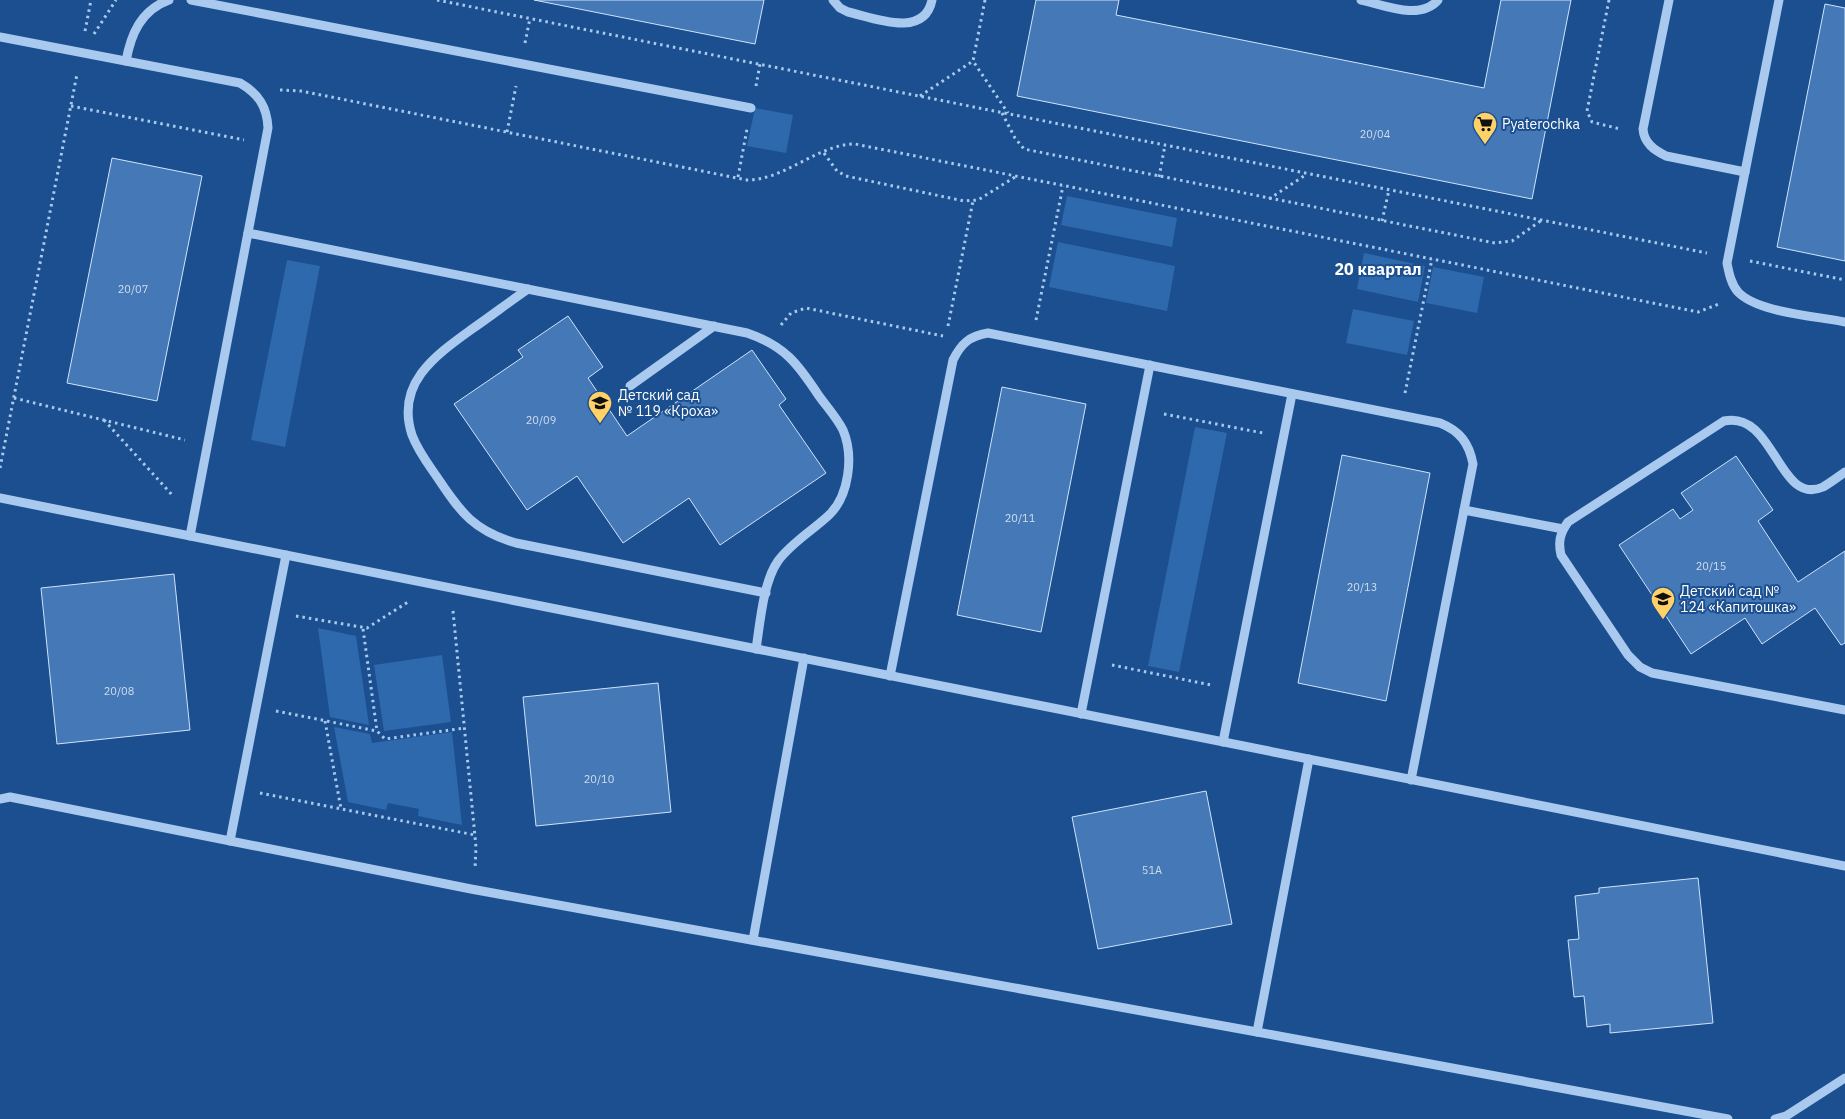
<svg xmlns="http://www.w3.org/2000/svg" width="1845" height="1119" viewBox="0 0 1845 1119" font-family="'IBM Plex Sans',sans-serif">
<rect width="100%" height="100%" fill="#1b4f8f"/>
<!-- green -->
<g fill="#2e69ad">
<polygon points="755,108 793,115 786,153 747,146"/>
<polygon points="1067,196 1177,218 1172,247 1061,225"/>
<polygon points="1058,242 1175,266 1167,311 1049,287"/>
<polygon points="1364,253 1425,266 1418,302 1357,289"/>
<polygon points="287,260 320,266 285,447 251,440"/>
<polygon points="1433,267 1484,277 1477,313 1426,303"/>
<polygon points="1353,309 1414,321 1407,355 1346,343"/>
<polygon points="1195,427 1227,433 1179,672 1148,666"/>
<polygon points="318,628 356,636 369,725 330,717"/>
<polygon points="442,655 451,722 384,731 374,665"/>
<polygon points="334,727 370,734 372,743 452,732 462,825 418,816 419,809 388,803 386,810 348,802"/>
</g>
<!-- building -->
<g fill="#4478b7" stroke="#cfe3fa">
<polygon points="534,0 764,0 755,44"/>
<polygon points="1036,0 1119,0 1116,15 1484,88 1501,0 1571,0 1532,199 1017,96"/>
<polygon points="1825,4 1845,8 1845,261 1777,247"/>
<polygon points="112,158 202,176 157,401 67,383"/>
<polygon points="568,316 603,367 588,378 627,436 752,350 786,399 779,405 826,473 720,545 689,498 623,543 577,476 527,510 454,404 523,357 518,350"/>
<polygon points="1002,387 1086,404 1041,632 957,615"/>
<polygon points="1342,455 1430,473 1386,701 1298,683"/>
<polygon points="1736,456 1773,510 1758,521 1798,582 1845,551 1845,643 1841,645 1815,608 1762,644 1745,618 1691,654 1619,545 1673,509 1680,519 1693,510 1681,493"/>
<polygon points="174,574 190,730 57,744 41,588"/>
<polygon points="658,683 671,812 536,826 523,697"/>
<polygon points="1206,791 1232,924 1098,949 1072,817"/>
<polygon points="1698,878 1713,1023 1610,1033 1610,1024 1587,1027 1584,996 1574,997 1568,940 1579,939 1575,896 1599,893 1599,888"/>
</g>
<g fill="none" stroke-linecap="round" stroke-linejoin="round">
<!-- path -->
<g stroke="#a9c9ee" stroke-width="3" stroke-dasharray="2.5 4" stroke-linecap="butt">
<polyline points="437,0 1707,253"/>
<polyline points="985,0 973,61 1008,113"/>
<polyline points="1609,0 1587,111 1592,122 1620,129"/>
<polyline points="85,31 91,0"/>
<polyline points="94,34 116,0"/>
<polyline points="525,43 530,18"/>
<polyline points="756,86 760,64"/>
<path d="M 280,90 L 301,91 L 747,180 C 785,180 818,144 855,144 L 1698,312 L 1719,304"/>
<polyline points="920,96 973,61"/>
<polyline points="71,106 244,140"/>
<polyline points="1002,113 1015,138 1024,149 1495,243 1512,241 1542,220"/>
<polyline points="507,132 516,86"/>
<polyline points="824,153 837,171 846,176 964,201 978,200 1015,177"/>
<polyline points="738,177 747,129"/>
<polyline points="1159,177 1165,145"/>
<polyline points="1269,199 1307,174"/>
<polyline points="1382,221 1389,190"/>
<polyline points="1750,261 1845,280"/>
<polyline points="1036,320 1063,186"/>
<polyline points="781,325 791,313 806,308 943,336"/>
<polyline points="948,326 973,201"/>
<polyline points="1405,393 1432,259"/>
<polyline points="14,398 185,440"/>
<polyline points="1164,414 1263,433"/>
<polyline points="104,420 174,497"/>
<polyline points="0,468 77,74"/>
<polyline points="453,611 476,847 475,869"/>
<polyline points="296,616 367,628 408,602"/>
<polyline points="363,629 377,731 385,739 465,728"/>
<polyline points="1112,665 1211,685"/>
<polyline points="276,711 377,731"/>
<polyline points="325,721 341,809"/>
<polyline points="260,793 475,835"/>
</g>
<!-- minor -->
<g stroke="#a9c9ee" stroke-width="9">
<polyline points="191,0 751,108"/>
<path d="M 833,0 L 840,8 L 848,12 C 874,18 924,39 932,0"/>
<path d="M 1361,0 C 1384,5 1420,21 1438,0"/>
<path d="M 1669,0 L 1643,129 C 1644,143 1654,150 1666,156 L 1745,172"/>
<path d="M 1779,0 L 1727,263 C 1729,273 1731,284 1738,292 C 1758,313 1817,316 1845,322"/>
<path d="M 0,37 L 240,83 C 259,94 267,107 268,128 L 190,536"/>
<path d="M 126,61 C 131,34 141,10 169,0"/>
<path d="M 248,233 L 747,333 C 785,346 798,364 819,396 C 827,407 837,418 843,430 C 854,456 849,496 829,515 C 812,531 791,543 778,561 C 763,582 760,624 756,649"/>
<path d="M 528,289 C 509,302 491,316 472,329 C 436,355 395,383 412,435 C 418,451 428,464 437,477 C 461,513 474,531 516,543 L 766,593"/>
<polyline points="630,386 714,326"/>
<path d="M 1845,472 C 1838,477 1830,483 1823,487 C 1778,507 1775,410 1724,421 L 1568,522 C 1560,533 1558,542 1561,555 L 1628,655 L 1640,667 L 1652,673 L 1845,710"/>
<polyline points="0,498 1845,866"/>
<polyline points="1464,510 1563,529"/>
<path d="M 890,676 L 953,360 C 961,344 969,336 988,333 L 1440,423 C 1460,431 1469,443 1473,464 L 1411,780"/>
<polyline points="1081,714 1150,365"/>
<polyline points="1223,742 1292,394"/>
<polyline points="1309,759 1257,1032 1728,1119"/>
<polyline points="0,799 10,797 471,889 1257,1032"/>
<polyline points="230,841 286,555"/>
<polyline points="753,940 804,658"/>
<polyline points="1775,1119 1786,1116 1845,1078"/>
</g>
</g>
<!-- icons -->
<defs>
<symbol id="supermarket-pin" viewBox="-11 -11 22 30"><path d="M0 17L-7.5 6A9.5 9.5 0 1 1 7.5 6Z" fill="#ffd166" stroke="#1b4f8f"/><path d="M-6-5.5h2.5l.6 2H6L4.5 2H-2.5L-4.4-4H-6ZM-1.5 3.2a1.3 1.3 0 1 0 .1 0ZM3 3.2a1.3 1.3 0 1 0 .1 0Z" fill="#111"/></symbol>
<symbol id="school-pin" viewBox="-11 -11 22 30"><path d="M0 17L-7.5 6A9.5 9.5 0 1 1 7.5 6Z" fill="#ffd166" stroke="#1b4f8f"/><path d="M0-5L7-2L0 1L-7-2ZM-4 1L0 2.5L4 1V4Q0 6-4 4Z" fill="#111"/></symbol>
</defs>
<g fill-rule="evenodd">
<use href="#supermarket-pin" x="1471" y="110" width="28" height="38"/>
<use href="#school-pin" x="586" y="389" width="28" height="38"/>
<use href="#school-pin" x="1649" y="585" width="28" height="38"/>
</g>
<g text-anchor="middle" dominant-baseline="central" stroke-width="4" stroke-linejoin="round" paint-order="stroke">
<!-- number labels -->
<g font-size="11" fill="#d0dded">
<text x="1375" y="134">20/04</text>
<text x="133" y="289">20/07</text>
<text x="541" y="420">20/09</text>
<text x="1020" y="518">20/11</text>
<text x="1711" y="566">20/15</text>
<text x="1362" y="587">20/13</text>
<text x="119" y="691">20/08</text>
<text x="599" y="779">20/10</text>
<text x="1152" y="870">51А</text>
</g>
<!-- poi labels -->
<g font-size="14" fill="#fff" stroke="#1b4f8f" text-anchor="start">
<text x="1502" y="124">Pyaterochka</text>
<text x="618" y="395">Детский сад<tspan x="618" dy="16">№ 119 «Кроха»</tspan></text>
<text x="1680" y="591">Детский сад №<tspan x="1680" dy="16">124 «Капитошка»</tspan></text>
</g>
<!-- quarter labels -->
<g font-size="16" font-weight="bold" fill="#fff" stroke="#1b4f8f">
<text x="1378" y="269">20 квартал</text>
</g>
</g>
</svg>
